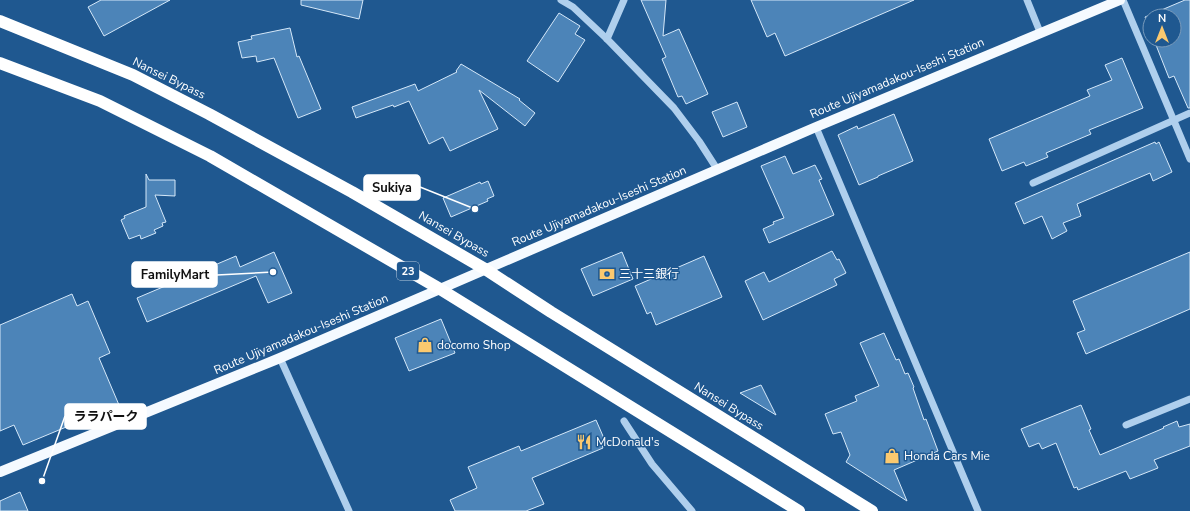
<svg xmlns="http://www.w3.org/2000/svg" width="1190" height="511" viewBox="0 0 1190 511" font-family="'Nunito Sans','Noto Sans JP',sans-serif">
<rect width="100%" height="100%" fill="#1f5890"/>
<!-- building -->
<g fill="#4c84b8" stroke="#d5e8f9">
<polygon points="101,0 170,0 104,36 88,7"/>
<polygon points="301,0 363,0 359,19 301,5"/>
<polygon points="641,0 666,0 663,36 679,29 708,94 686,104 682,96 678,97 662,59 666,57"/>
<polygon points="751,0 914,0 785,56 775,33 767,37"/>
<polygon points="1185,0 1190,0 1190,108 1188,108 1174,76 1169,78 1154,40 1174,40 1174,16 1150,16 1150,30 1145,17"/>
<polygon points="559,13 580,26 575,34 585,40 558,82 527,61"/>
<polygon points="290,28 297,57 299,56 321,109 298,118 274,58 257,62 256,56 242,58 238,42 252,39 251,36"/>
<polygon points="1122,58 1143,108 1089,130 1091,134 1046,153 1048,157 1026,166 1024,162 1002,171 989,139 1090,96 1087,90 1112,80 1105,65"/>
<polygon points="461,64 520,99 519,100 535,113 525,126 479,90 498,129 450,151 443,137 429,144 409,101 394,107 393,105 356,118 352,107 415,84 418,91 457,72 456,71"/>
<polygon points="737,102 747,127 723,137 712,112"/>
<polygon points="894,114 913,161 878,176 878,177 859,185 838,135 857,126 858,129"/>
<polygon points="1155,142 1156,144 1159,142 1172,172 1153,181 1150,173 1077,204 1081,216 1063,223 1067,231 1052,239 1042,216 1024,224 1015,203"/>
<polygon points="785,156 793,174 815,165 822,179 819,180 834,215 769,243 763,229 774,224 773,222 784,218 761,166"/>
<polygon points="146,174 149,180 175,180 175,196 155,195 166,222 162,223 163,226 154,230 156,233 141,239 140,235 129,239 121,220 125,218 124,216 146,207"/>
<polygon points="488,181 494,196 487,199 488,201 451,217 443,198 480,182 481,184"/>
<polygon points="832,251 837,260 839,259 846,273 834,279 837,285 763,320 745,281 764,272 769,282"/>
<polygon points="274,252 292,293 268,303 256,276 147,322 137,298 236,256 240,267"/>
<polygon points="622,252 633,279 593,296 581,269"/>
<polygon points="1190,252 1190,309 1086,354 1077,333 1085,330 1073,301"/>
<polygon points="704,256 722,297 656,325 651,312 647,314 635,286"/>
<polygon points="72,294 77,306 88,301 110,353 99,358 119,405 23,445 14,425 0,431 0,325"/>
<polygon points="441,319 455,353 409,371 395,338"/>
<polygon points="884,333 896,360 899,359 905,374 908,373 914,387 913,388 924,420 926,419 938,451 894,470 907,501 846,462 850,455 841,432 833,434 825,414 857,401 855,396 879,386 860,343"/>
<polygon points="761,385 776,415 740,393"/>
<polygon points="1081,405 1091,429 1089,430 1100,455 1164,428 1163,427 1177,421 1179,427 1190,424 1190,446 1154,460 1158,468 1130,479 1126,471 1078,490 1077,487 1074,488 1056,443 1042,449 1039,443 1029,447 1021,429"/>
<polygon points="596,420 606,443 602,445 603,448 532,478 544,504 526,511 455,511 450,500 477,488 468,467 519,446 521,451"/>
<polygon points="20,492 28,511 0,511 0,501"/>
</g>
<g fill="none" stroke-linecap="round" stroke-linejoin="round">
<!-- minor -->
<g stroke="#afcfed" stroke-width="7">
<polyline points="561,0 573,7 607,39 674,108 699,141 717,169"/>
<polyline points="1027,0 1040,32"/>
<polyline points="1123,0 1190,159"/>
<polyline points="607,39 624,0"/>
<polyline points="816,127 978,511"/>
<polyline points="1033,183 1190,113"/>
<polyline points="280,358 349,511"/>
<polyline points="624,421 652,464 692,511"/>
<polyline points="1126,425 1190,399"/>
</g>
<!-- major -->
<polyline stroke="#f5faff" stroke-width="10" points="0,472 280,358 816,127 1120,0"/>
<!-- highway -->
<g stroke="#fff" stroke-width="12">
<polyline points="0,21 133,75 209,114 352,192 485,269 551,312 872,511"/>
<polyline points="0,63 100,101 210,156 440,289 799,511"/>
</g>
</g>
<!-- icons -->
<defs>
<symbol id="bank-bare" viewBox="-9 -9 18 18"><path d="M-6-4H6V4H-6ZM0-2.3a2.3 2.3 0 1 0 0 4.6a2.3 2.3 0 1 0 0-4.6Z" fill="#fbc96f" stroke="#1f5890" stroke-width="2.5" paint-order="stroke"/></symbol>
<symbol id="shop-bare" viewBox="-9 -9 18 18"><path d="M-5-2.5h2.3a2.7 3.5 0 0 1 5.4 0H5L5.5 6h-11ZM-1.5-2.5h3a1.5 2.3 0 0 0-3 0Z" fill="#fbc96f" stroke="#1f5890" stroke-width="2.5" paint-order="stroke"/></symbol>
<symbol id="restaurant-bare" viewBox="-9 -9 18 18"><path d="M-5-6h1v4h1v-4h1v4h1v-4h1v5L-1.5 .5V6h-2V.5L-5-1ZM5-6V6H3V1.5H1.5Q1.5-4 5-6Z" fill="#fbc96f" stroke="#1f5890" stroke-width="2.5" paint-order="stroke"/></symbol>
</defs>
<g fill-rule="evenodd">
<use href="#bank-bare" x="596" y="263" width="22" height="22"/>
<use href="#shop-bare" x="414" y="334" width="22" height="22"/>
<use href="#restaurant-bare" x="573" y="431" width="22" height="22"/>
<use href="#shop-bare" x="881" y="445" width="22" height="22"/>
</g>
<g text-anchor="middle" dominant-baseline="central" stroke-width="3" stroke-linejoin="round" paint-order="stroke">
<!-- shield labels -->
<rect fill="#1f5890" stroke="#bccdde" stroke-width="1" x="397" y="262" width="22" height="18" rx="3"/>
<g font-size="11" font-weight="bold" fill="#fff">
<text x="408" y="271">23</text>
</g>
<!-- street labels -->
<g font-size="12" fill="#fff" stroke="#1f5890">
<text transform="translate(169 78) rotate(26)">Nansei Bypass</text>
<text transform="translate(897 78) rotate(-23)">Route Ujiyamadakou-Iseshi Station</text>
<text transform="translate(599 206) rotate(-23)">Route Ujiyamadakou-Iseshi Station</text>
<text transform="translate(454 234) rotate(30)">Nansei Bypass</text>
<text transform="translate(301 334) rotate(-23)">Route Ujiyamadakou-Iseshi Station</text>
<text transform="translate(729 406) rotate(32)">Nansei Bypass</text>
</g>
<!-- poi labels -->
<g font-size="12" fill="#fff" stroke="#1f5890" text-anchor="start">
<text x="619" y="274">三十三銀行</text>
<text x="437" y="345">docomo Shop</text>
<text x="596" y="442">McDonald's</text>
<text x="904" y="456">Honda Cars Mie</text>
</g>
</g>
<!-- callouts -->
<path fill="none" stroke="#fff" stroke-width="1.5" d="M475 209L420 187M273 272L217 275M42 481L65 416"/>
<g fill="#fff" stroke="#1f5890" stroke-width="1.5">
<circle cx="475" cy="209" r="4"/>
<circle cx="273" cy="272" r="4"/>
<circle cx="42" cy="481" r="4"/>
</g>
<g fill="#fff" stroke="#fff" stroke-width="1.5">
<rect x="364" y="175" width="56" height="25" rx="4"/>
<rect x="132" y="262" width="85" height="25" rx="4"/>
<rect x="65" y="404" width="81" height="25" rx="4"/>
</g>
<g font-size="13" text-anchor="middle" font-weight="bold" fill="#111">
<text x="392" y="192">Sukiya</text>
<text x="175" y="279">FamilyMart</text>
<text x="106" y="421">ララパーク</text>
</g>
<!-- north arrow -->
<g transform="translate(1162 28)"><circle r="19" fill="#1f5890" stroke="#799bbc"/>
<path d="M0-3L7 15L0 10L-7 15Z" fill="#fbc96f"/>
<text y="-6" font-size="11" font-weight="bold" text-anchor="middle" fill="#ffffff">N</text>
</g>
</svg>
